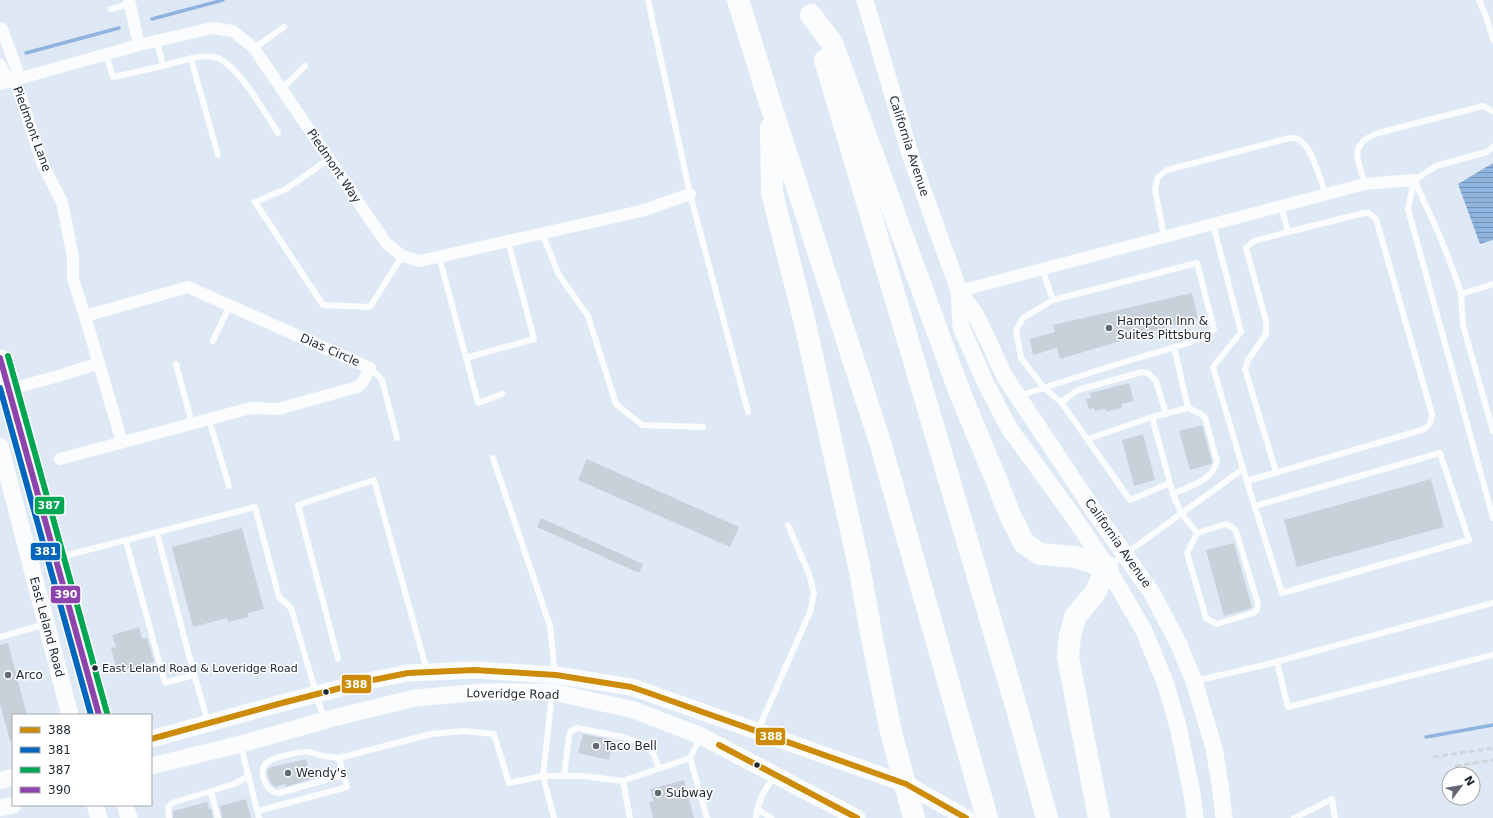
<svg xmlns="http://www.w3.org/2000/svg" width="1493" height="818" viewBox="0 0 1493 818" font-family="'DejaVu Sans',sans-serif">
<defs>
<pattern id="water-rules" width="6" height="5" patternUnits="userSpaceOnUse"><rect width="6" height="5" fill="#8fb4dd"/><path d="M0 2.5h6" fill="none" stroke="#7492b4"/></pattern>
</defs>
<rect width="100%" height="100%" fill="#dee9f5"/>
<!-- water -->
<polygon fill="url(#water-rules)" points="1493,163 1493,240 1480,244 1458,184"/>
<g fill="none" stroke-linecap="round" stroke-linejoin="round">
<!-- stream -->
<g stroke="#8fb4dd" stroke-width="3.5">
<polyline points="152,19 223,0"/>
<polyline points="26,53 119,28"/>
<polyline points="1426,737 1493,725"/>
</g>
</g>
<!-- building -->
<g fill="#c8d1da">
<polygon points="1192,293 1198,318 1060,359 1057,348 1033,355 1030,339 1055,332 1053,325"/>
<polygon points="1129,383 1134,401 1121,404 1122,408 1106,412 1105,409 1095,411 1094,408 1089,409 1086,399 1091,398 1090,393"/>
<polygon points="1202,425 1212,462 1211,464 1190,470 1179,431"/>
<polygon points="1143,434 1155,480 1134,486 1122,440"/>
<polygon points="587,459 739,527 730,547 578,480"/>
<polygon points="1431,479 1444,527 1297,567 1284,520"/>
<polygon points="541,518 643,564 639,573 537,527"/>
<polygon points="242,528 264,609 248,613 249,617 228,622 227,618 193,627 172,547"/>
<polygon points="1234,543 1252,608 1224,616 1206,550"/>
<polygon points="139,627 142,639 147,638 154,662 142,665 143,670 134,673 132,667 117,671 111,648 116,647 112,635"/>
<polygon points="8,643 27,715 13,715 13,740 10,741 0,704 0,645"/>
<polygon points="583,734 613,740 609,760 578,753"/>
<polygon points="306,759 311,779 285,787 285,784 275,787 271,784 267,774 268,768"/>
<polygon points="684,780 694,818 653,818 649,802 653,801 650,789"/>
<polygon points="246,799 251,818 222,818 220,806"/>
<polygon points="207,802 209,809 211,809 213,818 173,818 173,811"/>
</g>
<g fill="none" stroke-linecap="round" stroke-linejoin="round">
<!-- lane -->
<g stroke="#fafcfe" stroke-width="6">
<polyline points="648,0 690,194 748,412"/>
<polyline points="1479,0 1486,16 1493,40"/>
<polyline points="111,9 129,4"/>
<path d="M 157,41 L 163,66 C 179,62 200,53 217,58 C 237,64 266,114 278,133"/>
<polyline points="254,48 284,27"/>
<polyline points="106,54 113,77 163,66"/>
<polyline points="191,59 218,155"/>
<polyline points="282,89 305,66"/>
<polyline points="1493,147 1487,152 1436,166 1414,180 1408,209 1493,518"/>
<polyline points="329,159 286,189 255,202 323,305 370,307 402,256"/>
<path d="M 1414,180 C 1432,218 1449,254 1461,294 L 1493,284"/>
<path d="M 1365,184 C 1358,159 1347,145 1378,133 L 1483,106 L 1493,111"/>
<polyline points="542,233 559,275 588,316 616,404 642,425 703,427"/>
<path d="M 1164,237 L 1155,189 L 1158,177 L 1167,170 L 1290,138 C 1293,138 1297,138 1299,140 C 1313,148 1320,180 1326,195"/>
<polyline points="439,256 478,403 502,394"/>
<polyline points="1042,269 1053,300"/>
<polyline points="1461,294 1463,325 1493,431"/>
<polyline points="213,341 230,305"/>
<polyline points="1174,347 1188,408"/>
<polyline points="466,358 534,339 508,241"/>
<polyline points="176,364 192,424"/>
<polyline points="370,368 382,380 397,438"/>
<path d="M 1019,396 C 1061,382 1102,369 1144,356 C 1164,350 1200,342 1214,329 L 1197,263 L 1053,300 L 1023,318 L 1016,330 L 1021,358 L 1044,388 L 1061,402 L 1130,500 L 1170,483"/>
<polyline points="1061,402 1078,390 1142,372 1148,373 1156,381 1166,414"/>
<polyline points="1152,417 1173,494 1181,513 1197,533 1187,553 1206,618 1217,624 1253,613 1257,610 1258,604 1236,531 1232,527 1226,524 1197,533"/>
<polyline points="209,420 229,486"/>
<path d="M 1088,439 L 1152,417 L 1188,408 L 1199,413 L 1205,417 L 1217,461 C 1213,481 1189,486 1173,494"/>
<polyline points="493,458 550,626 555,674"/>
<polyline points="1243,469 1282,593 1469,540 1440,453 1255,506"/>
<polyline points="1276,472 1245,369 1248,360 1266,334 1266,321 1246,248 1254,241 1288,232"/>
<path d="M 1247,481 L 1422,430 C 1429,427 1432,422 1432,414 L 1376,219 L 1369,213 L 1364,213 L 1288,232 L 1281,206"/>
<polyline points="157,533 188,652 208,723"/>
<polyline points="126,541 165,683 194,675"/>
<polyline points="56,558 255,507 279,597 291,608 324,720"/>
<polyline points="1110,565 1243,469 1213,367 1241,332 1213,224"/>
<polyline points="0,637 46,624"/>
<polyline points="338,659 298,505 374,480 427,671"/>
<polyline points="1277,662 1288,707 1493,655"/>
<polyline points="1195,681 1264,665 1493,603"/>
<polyline points="552,693 543,776 554,818"/>
<polyline points="758,730 810,612 814,593 809,574 788,525"/>
<polyline points="241,746 259,818"/>
<path d="M 339,758 C 333,757 326,757 320,755 C 316,755 313,752 309,752 C 300,751 277,757 269,761 C 256,768 265,793 279,793 L 343,775"/>
<polyline points="690,758 707,818"/>
<polyline points="564,776 569,736 571,731 577,728 623,737 647,745 654,755 659,768"/>
<polyline points="211,792 218,818"/>
<polyline points="757,809 771,818"/>
<polyline points="258,811 347,787 339,758 431,734 464,731 494,734 509,783 543,776 583,776 623,781"/>
<polyline points="169,818 168,808 172,803 234,784 249,776"/>
<polyline points="630,818 623,781 690,758 700,738"/>
<path d="M 756,818 C 757,803 765,788 775,776"/>
<polyline points="1294,818 1332,799 1335,818"/>
</g>
<!-- street -->
<g stroke="#fafcfe" stroke-width="12">
<polyline points="129,0 139,45"/>
<polyline points="0,28 2,29 17,70 15,80 43,165 62,202 73,257 73,279 85,316 122,442"/>
<polyline points="0,64 5,75 15,80"/>
<polyline points="0,84 139,45 212,28 233,31 254,48 386,243 402,256 420,261 641,211 690,194"/>
<polyline points="959,291 1365,184 1414,180"/>
<polyline points="0,392 62,375 99,363"/>
<polyline points="60,459 247,409 255,408 278,409 357,387 362,383 370,368 188,287 85,316"/>
</g>
<!-- secondary -->
<g stroke="#fafcfe" stroke-width="17">
<polyline points="865,0 911,157 959,291 977,317 1005,377 1092,508 1152,593 1179,645 1194,681 1214,748 1220,785 1224,818"/>
<polyline points="959,292 961,327 986,384 1009,428 1073,516 1107,567 1144,631 1165,682 1178,726 1192,794 1195,818"/>
<polyline points="0,358 99,715"/>
<polyline points="0,446 70,715"/>
<polyline points="151,739 282,703 368,681 408,673 474,670 556,675 631,687 646,692 906,784 966,818"/>
<polyline points="151,766 241,744 333,718 415,698 483,692 553,692 634,710 701,736 857,818"/>
<polyline points="0,781 13,777"/>
<polyline points="95,805 99,818"/>
<polyline points="125,805 129,818"/>
<polyline points="0,808 13,805"/>
</g>
<!-- highway -->
<g stroke="#fafcfe" stroke-width="22">
<polyline points="738,0 770,103 880,442 987,818"/>
<polyline points="811,15 832,43 960,393 997,482 1009,513 1024,543 1040,554 1075,557 1107,567 1095,593 1075,617 1070,636 1068,657 1099,818"/>
<polyline points="825,60 1016,706 1047,818"/>
<polyline points="771,128 772,193 803,315 859,566 872,638 891,732 914,818"/>
</g>
<!-- rail -->
<g stroke="#d2d5d9" stroke-width="3" stroke-dasharray="6 3" stroke-linecap="butt">
<polyline points="1433,757 1493,748"/>
<polyline points="1455,766 1493,760"/>
</g>
<defs>
<g id="bus-1">
<polyline points="151,739 282,703 368,681 408,673 474,670 556,675 631,687 646,692 906,784 966,818"/>
<polyline points="719,745 857,818"/>
</g>
<polyline id="bus-2" points="0,388 91,715"/>
<polyline id="bus-3" points="8,356 107,713"/>
<polyline id="bus-4" points="0,358 99,715"/>
</defs>
<!-- bus-1 casing -->
<use href="#bus-1" stroke="#fff" stroke-width="9"/>
<!-- bus-2 casing -->
<use href="#bus-2" stroke="#fff" stroke-width="9"/>
<!-- bus-3 casing -->
<use href="#bus-3" stroke="#fff" stroke-width="9"/>
<!-- bus-4 casing -->
<use href="#bus-4" stroke="#fff" stroke-width="9"/>
<!-- bus-1 -->
<use href="#bus-1" stroke="#cc8c09" stroke-width="6"/>
<!-- bus-2 -->
<use href="#bus-2" stroke="#0065bd" stroke-width="6"/>
<!-- bus-3 -->
<use href="#bus-3" stroke="#00a651" stroke-width="6"/>
<!-- bus-4 -->
<use href="#bus-4" stroke="#8e44ad" stroke-width="6"/>
</g>
<!-- markers -->
<g fill="#616a74" stroke="#fff" stroke-width="1.5">
<circle cx="1109" cy="328" r="4"/>
<circle cx="8" cy="675" r="4"/>
<circle cx="596" cy="746" r="4"/>
<circle cx="288" cy="773" r="4"/>
<circle cx="658" cy="793" r="4"/>
</g>
<g fill="#1e262e" stroke="#fff" stroke-width="1.5">
<circle cx="95" cy="668" r="3.5"/>
<circle cx="326" cy="692" r="3.5"/>
<circle cx="757" cy="765" r="3.5"/>
</g>
<g text-anchor="middle" dominant-baseline="central" stroke-width="3" stroke-linejoin="round" paint-order="stroke">
<!-- bus labels -->
<g font-size="11" fill="#1e262e" stroke="#fff" text-anchor="start">
<text x="102" y="668">East Leland Road &amp; Loveridge Road</text>
</g>
<!-- street labels -->
<g font-size="12" fill="#1e262e" stroke="#fff">
<text transform="translate(32 129) rotate(70)">Piedmont Lane</text>
<text transform="translate(909 146) rotate(72)">California Avenue</text>
<text transform="translate(334 166) rotate(56)">Piedmont Way</text>
<text transform="translate(330 350) rotate(24)">Dias Circle</text>
<text transform="translate(1118 543) rotate(55)">California Avenue</text>
<text transform="translate(47 627) rotate(75)">East Leland Road</text>
<text transform="translate(513 694) rotate(1)">Loveridge Road</text>
</g>
<!-- poi labels -->
<g font-size="12" fill="#1e262e" stroke="#fff" text-anchor="start">
<text x="1117" y="321">Hampton Inn &amp;<tspan x="1117" dy="14">Suites Pittsburg</tspan></text>
<text x="16" y="675">Arco</text>
<text x="604" y="746">Taco Bell</text>
<text x="296" y="773">Wendy's</text>
<text x="666" y="793">Subway</text>
</g>
</g>
<g stroke="#fff" stroke-width="1.5">
<rect x="34" y="496" width="31" height="19" rx="4" fill="#00a651"/>
<rect x="30" y="542" width="31" height="19" rx="4" fill="#0065bd"/>
<rect x="50" y="585" width="31" height="19" rx="4" fill="#8e44ad"/>
<rect x="341" y="674" width="31" height="20" rx="4" fill="#cc8c09"/>
<rect x="755" y="727" width="31" height="19" rx="4" fill="#cc8c09"/>
</g>
<g font-size="11" text-anchor="middle" font-weight="bold" fill="#fff">
<text x="49" y="509">387</text>
<text x="46" y="555">381</text>
<text x="66" y="598">390</text>
<text x="356" y="688">388</text>
<text x="771" y="740">388</text>
</g>
<!-- legend -->
<rect x="12" y="714" width="140" height="92" fill="#ffffff" stroke="#a5a8ab"/>
<rect x="20" y="727" width="20" height="6" fill="#cc8c09" stroke="#a5a8ab"/>
<text x="48" y="734" font-size="12" fill="#1e262e">388</text>
<rect x="20" y="747" width="20" height="6" fill="#0065bd" stroke="#a5a8ab"/>
<text x="48" y="754" font-size="12" fill="#1e262e">381</text>
<rect x="20" y="767" width="20" height="6" fill="#00a651" stroke="#a5a8ab"/>
<text x="48" y="774" font-size="12" fill="#1e262e">387</text>
<rect x="20" y="787" width="20" height="6" fill="#8e44ad" stroke="#a5a8ab"/>
<text x="48" y="794" font-size="12" fill="#1e262e">390</text>
<!-- north arrow -->
<g transform="translate(1461 786) rotate(58)"><circle r="19" fill="#ffffff" stroke="#a5a8ab"/>
<path d="M0-3L7 15L0 10L-7 15Z" fill="#616a74"/>
<text y="-6" font-size="11" font-weight="bold" text-anchor="middle" fill="#1e262e">N</text>
</g>
</svg>
